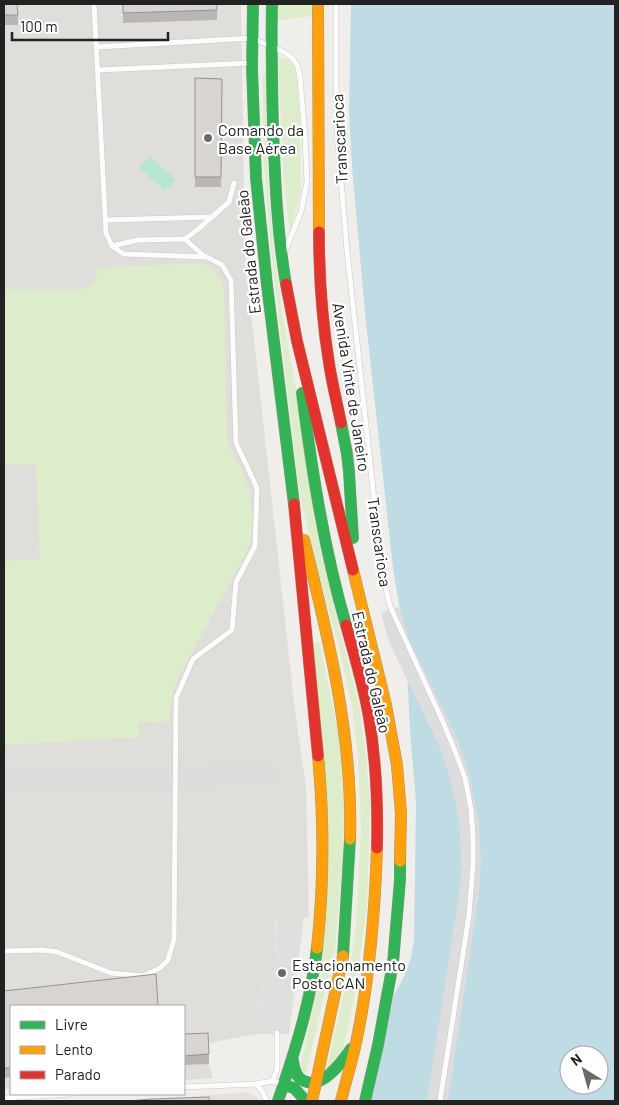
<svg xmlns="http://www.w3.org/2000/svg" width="619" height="1105" viewBox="0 0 619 1105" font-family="Barlow,sans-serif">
<rect width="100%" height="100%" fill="#f0eeeb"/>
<!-- military -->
<polygon fill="#eae0db" points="248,1092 258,1098 258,1101 130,1101"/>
<!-- airport -->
<polygon fill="#e0deda" points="4,4 241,4 245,258 295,711 306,787 309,917 275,918 275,960 256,995 257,1034 208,1043 209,1064 213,1078 184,1080 184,1006 11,1006 11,1089 4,1089"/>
<!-- grass -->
<g fill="#ddeccb">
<polygon points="277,4 312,4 313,16 275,21"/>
<polygon points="278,57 289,60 294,68 297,80 300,122 301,193 290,231 284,183"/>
<polygon points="263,74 266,74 266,138 269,199 275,260 284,324 309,460 325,565 335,611 359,705 366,755 370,805 367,905 352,1009 341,1056 327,1069 351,961 356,924 361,831 358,757 353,713 339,647 313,555 299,490 271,250 267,201 263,153"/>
<path d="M 203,263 C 216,270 220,275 224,289 L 227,436 L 230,449 L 240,466 L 250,491 L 252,515 L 251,539 L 245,555 L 175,684 L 172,697 L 169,721 L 138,722 L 139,737 L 4,745 L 4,561 L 40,559 L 36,465 L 4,464 L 4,289 L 86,289 L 97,279 L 95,268 Z"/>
<polygon points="319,642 339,736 344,805 343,855 335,947 306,1074 301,1071 301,1064 321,972 328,862 313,643"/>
</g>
<!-- pitch -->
<polygon fill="#b7e6d2" points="150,156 176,180 165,191 138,167"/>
<!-- parking -->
<g fill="#e0dfde">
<polygon points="186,204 190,253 127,252 124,205"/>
<polygon points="304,917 289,1034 257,1034 256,995 275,960 276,918"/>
</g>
<!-- water -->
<path fill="#bfdbe3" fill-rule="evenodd" d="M 351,4 L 615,4 L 615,1101 L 370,1101 L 394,995 L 405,975 L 411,958 L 414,939 L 416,802 L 410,731 L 406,648 L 393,568 L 365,313 L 352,166 L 349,112 ZM 569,1055 L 599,1055 L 599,1085 L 569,1085 Z"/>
<!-- pier -->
<polygon fill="#dedddd" points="399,607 410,641 457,738 469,773 479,824 481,862 479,893 448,1101 427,1101 460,888 461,868 460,830 456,802 449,775 440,748 389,642 381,613"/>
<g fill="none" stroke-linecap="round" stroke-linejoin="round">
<!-- taxiway -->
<polyline stroke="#dedddc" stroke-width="29" points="4,780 268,775"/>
<defs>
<g id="lane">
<polyline points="336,4 336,85 338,144 347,251 382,572 390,606 443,722 455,751 465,778 471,809 473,836 473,865 469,915 440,1101"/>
<polyline points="97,47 252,38 286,53 293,59 298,67 300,78 305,137 307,181 301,212 285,251"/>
<polyline points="98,70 252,63"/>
<polyline points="105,220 211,217"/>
<polyline points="185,239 205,257"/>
<polyline points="112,246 138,240 185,239 197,230 229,202 234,183"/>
<polyline points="4,951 42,950 57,952 111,973 143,976 160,968 168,960 174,939 176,698 193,659 232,630 236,582 255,546 257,488 236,443 231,280 222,265 207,257 124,254 112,246 106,233 94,4"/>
<polyline points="272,1081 277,1070 277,1033"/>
<polyline points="256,1084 262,1091 267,1101"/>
<polyline points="184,1087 256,1084 272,1081 283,1084"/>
<polyline points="4,1098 70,1094"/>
</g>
<g id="fast">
<polyline points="253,4 252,68 256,178 267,285 294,504"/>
<path d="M 272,4 C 271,45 272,86 273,127 C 275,179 277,232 286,284"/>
<path d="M 302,393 C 312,471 324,549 346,625"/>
<polyline points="341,423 347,454 349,472 353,538"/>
<polyline points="343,956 350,839"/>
<path d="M 293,1061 C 294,1069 296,1078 304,1081 C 322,1090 342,1062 351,1049"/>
<polyline points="284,1085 294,1088 306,1101"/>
<path d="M 278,1101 C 295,1051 311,1001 317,948"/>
<polyline points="365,1101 378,1045 393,963 400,880 400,861"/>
</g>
<g id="slow">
<polyline points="318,4 319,232"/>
<path d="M 304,540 C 329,639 353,737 350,839"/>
<polyline points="353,570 386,705 397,765 401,813 400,861"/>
<path d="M 317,948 C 324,884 324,819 318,756"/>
<path d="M 341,1101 C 346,1080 353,1059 357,1038 C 370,975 375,911 377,848"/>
</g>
<g id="jam">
<path d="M 319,232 C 319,276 322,320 329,363 C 332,383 337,403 341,423"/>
<polyline points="286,284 297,341 353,570"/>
<polyline points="294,504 318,756"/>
<path d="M 346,625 C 354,655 364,686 369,718 C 376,760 378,805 377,848"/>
</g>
</defs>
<!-- lane casing -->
<use href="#lane" stroke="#c9c8c7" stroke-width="6"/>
<!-- fast casing -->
<use href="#fast" stroke="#999a82" stroke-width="12"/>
<!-- slow casing -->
<use href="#slow" stroke="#999a82" stroke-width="12"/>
<!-- jam casing -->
<use href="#jam" stroke="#999a82" stroke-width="12"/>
<!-- lane -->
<use href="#lane" stroke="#fdfcfc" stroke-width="5"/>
<!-- fast -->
<use href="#fast" stroke="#30b455" stroke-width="11"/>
<!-- slow -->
<use href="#slow" stroke="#ff9f0a" stroke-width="11"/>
<!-- jam -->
<use href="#jam" stroke="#e5322d" stroke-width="11"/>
<defs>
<polyline id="slow-bridge" points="312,1101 343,956"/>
</defs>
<!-- slow-bridge casing -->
<use href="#slow-bridge" stroke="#999a82" stroke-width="12" stroke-linecap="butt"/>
<!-- slow-bridge -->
<use href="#slow-bridge" stroke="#ff9f0a" stroke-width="11"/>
</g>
<!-- wall -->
<g fill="#b9b6b5">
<polygon points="4,4 18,15 18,25 4,25"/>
<polygon points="123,4 217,4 217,20 123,23"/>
<polygon points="195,78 222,79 221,187 195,187"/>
<polygon points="4,991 11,1006 11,1077 4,1078"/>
<polygon points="184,1034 209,1054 209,1064 184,1065"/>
</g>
<!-- building -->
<g fill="#d7d4d2" stroke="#969493">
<polygon points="4,4 17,4 18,15 4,15"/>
<polygon points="123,4 217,4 217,10 123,13"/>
<polygon points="195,78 222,79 221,177 195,177"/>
<polygon points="156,974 158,1006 11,1006 11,1068 4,1068 4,991"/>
<polygon points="208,1033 209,1054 184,1056 184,1034"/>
<polygon points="209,1097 210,1101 127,1101 152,1099"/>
</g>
<!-- markers -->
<g fill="#6a6968" stroke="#fff" stroke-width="2">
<circle cx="208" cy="138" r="5"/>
<circle cx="282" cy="973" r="5"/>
</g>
<g text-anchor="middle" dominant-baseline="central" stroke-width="4.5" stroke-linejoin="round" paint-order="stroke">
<!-- poi labels -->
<g font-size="16" fill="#222" stroke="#fff" text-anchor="start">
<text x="218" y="129">Comando da<tspan x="218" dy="18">Base Aérea</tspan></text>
<text x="292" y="964">Estacionamento<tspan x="292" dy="18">Posto CAN</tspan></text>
</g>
<!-- street labels -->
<g font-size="16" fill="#222" stroke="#fff">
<text transform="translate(339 139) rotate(-93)">Transcarioca</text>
<text transform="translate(248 252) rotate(-96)">Estrada do Galeão</text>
<text transform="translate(352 387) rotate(81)">Avenida Vinte de Janeiro</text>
<text transform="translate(380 542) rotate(82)">Transcarioca</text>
<text transform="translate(372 672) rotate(77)">Estrada do Galeão</text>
</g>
</g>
<!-- border -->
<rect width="619" height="1105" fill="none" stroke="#222222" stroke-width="10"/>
<!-- legend -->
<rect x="10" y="1005" width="175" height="90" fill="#ffffff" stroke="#a7a7a7"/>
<rect x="20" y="1021" width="25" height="8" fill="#30b455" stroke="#a7a7a7"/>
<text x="55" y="1030" font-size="15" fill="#222222">Livre</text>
<rect x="20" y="1046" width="25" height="8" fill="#ff9f0a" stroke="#a7a7a7"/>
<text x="55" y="1055" font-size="15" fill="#222222">Lento</text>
<rect x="20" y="1071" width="25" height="8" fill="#e5322d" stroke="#a7a7a7"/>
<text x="55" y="1080" font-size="15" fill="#222222">Parado</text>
<!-- north arrow -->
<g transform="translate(584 1070) rotate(323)"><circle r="24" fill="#ffffff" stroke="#a7a7a7"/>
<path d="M0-4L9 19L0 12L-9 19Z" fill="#6a6968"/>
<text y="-8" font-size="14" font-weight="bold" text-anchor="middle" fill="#222222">N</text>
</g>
<!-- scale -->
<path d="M12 32v8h156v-8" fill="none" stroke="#222222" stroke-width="2.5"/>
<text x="20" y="32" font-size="15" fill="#222222" stroke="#ffffff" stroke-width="4" paint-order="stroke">100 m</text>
</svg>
